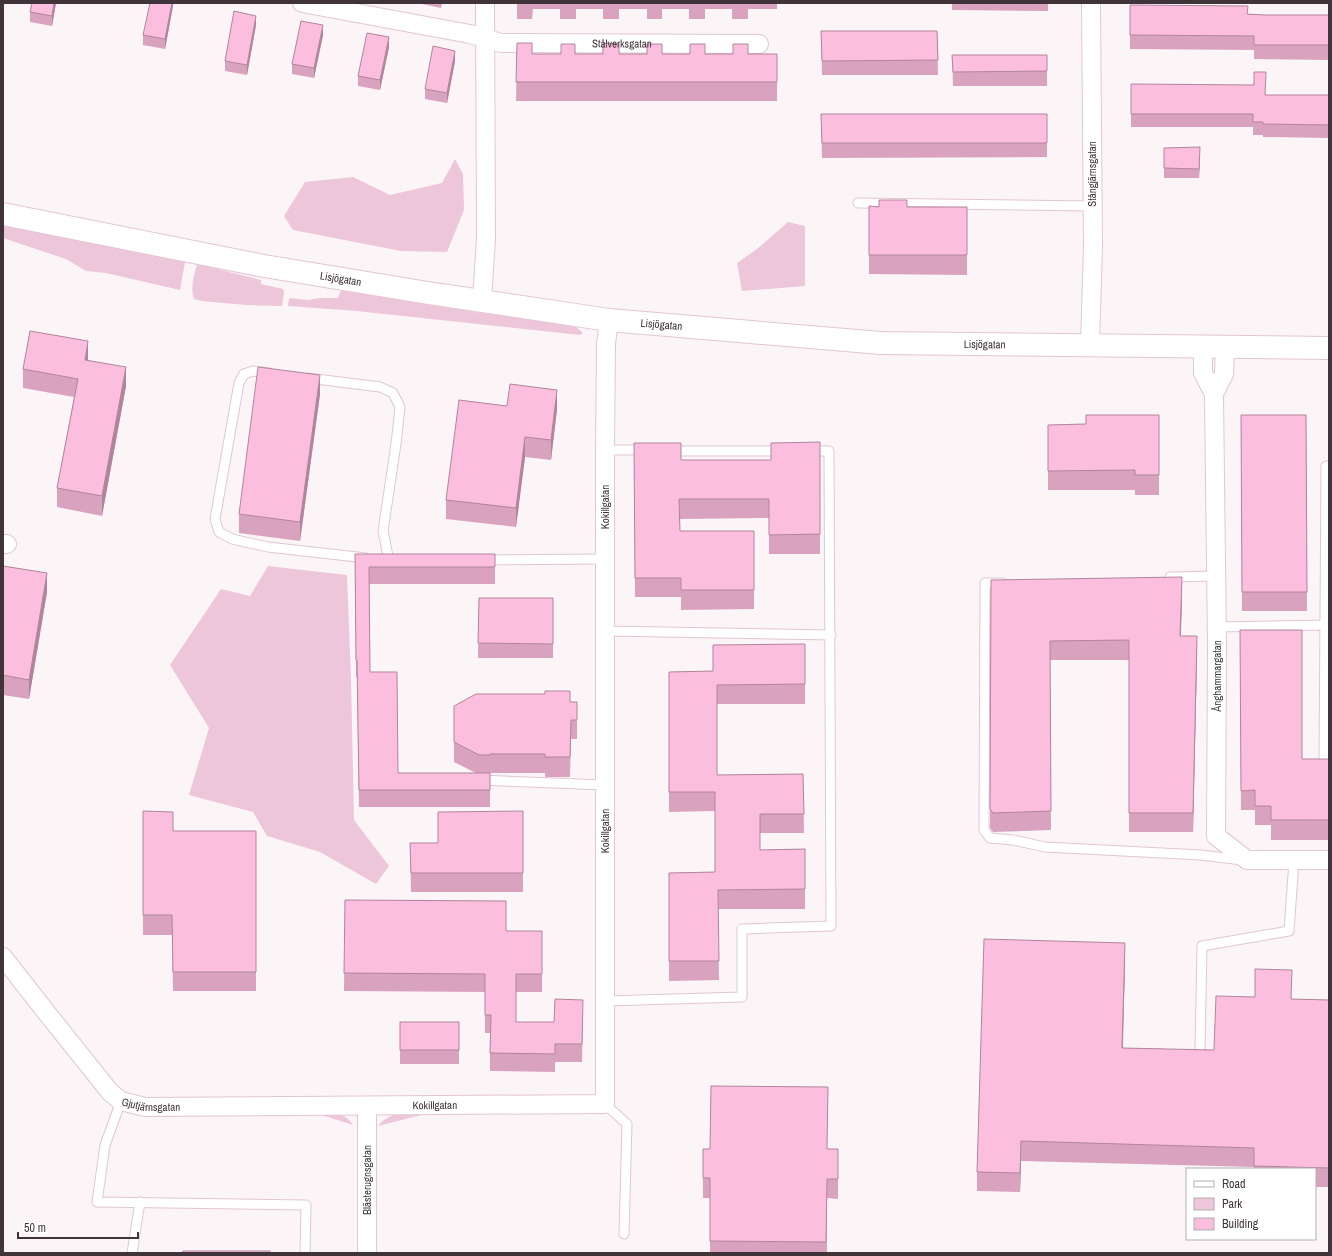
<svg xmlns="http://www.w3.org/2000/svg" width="1332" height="1256" viewBox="0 0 1332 1256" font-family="'Archivo Narrow',sans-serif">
<rect width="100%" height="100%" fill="#fbf5f8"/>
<!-- green -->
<g fill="#eec6da">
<polygon points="455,159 463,174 464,210 447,252 401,251 293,230 284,216 305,182 353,177 390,195 442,183"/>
<polygon points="788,222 805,226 805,286 742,291 737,263 757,249"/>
<polygon points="3,224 112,245 185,262 180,290 106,273 86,271 66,259 3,238"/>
<path d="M 197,264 L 261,280 L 261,284 L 283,289 L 284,292 L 282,306 L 246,305 L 202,301 L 194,299 C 190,288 194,275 197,264 Z"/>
<polygon points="341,290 481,313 568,322 574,325 583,333 580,335 357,311 288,306 289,298 308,300 320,298 338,298"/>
<polygon points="268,566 347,575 351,679 354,820 389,866 376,884 320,852 267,836 253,812 189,795 209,728 170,665 221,589 250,596"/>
<path d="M 318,1114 C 333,1114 344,1111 353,1125 Z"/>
<path d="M 396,1114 L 425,1114 L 378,1126 C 383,1120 388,1117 396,1114 Z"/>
</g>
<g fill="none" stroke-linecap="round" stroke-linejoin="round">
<defs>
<g id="lane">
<polyline points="858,203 1093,206"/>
<polyline points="270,373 253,371 244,374 239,383 215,519 219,532 232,539 268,547 366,558"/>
<polyline points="308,378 380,387 393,393 400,407 396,444 383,531 389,561"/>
<polyline points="605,450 645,450"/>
<polyline points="670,451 783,451"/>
<polyline points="1329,466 1326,466 1324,762 1329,762"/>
<polyline points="483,560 605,559"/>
<polyline points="1170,577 1216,576"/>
<polyline points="1003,583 985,583 984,830 990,838 1013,840 1045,847 1201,855 1242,860"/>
<polyline points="1217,627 1329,625"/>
<polyline points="605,631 831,635"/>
<polyline points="479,780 605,785"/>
<polyline points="605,1001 742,997 742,929 831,926 829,451 808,451"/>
<polyline points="1200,1049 1202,946 1289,931 1294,860"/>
<polyline points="121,1101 105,1145 97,1202 306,1205 305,1253"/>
<polyline points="605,1104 627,1124 624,1234"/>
<polyline points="132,1253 140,1202"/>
</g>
<g id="street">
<path id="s1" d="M 302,3 L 470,34 L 501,43 L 759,44"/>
<polyline points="482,301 486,239 485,3"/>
<polyline points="1090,345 1093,246 1091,3"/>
<polyline points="1203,347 1203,373 1214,394"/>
<polyline points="1225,348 1224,374 1214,394 1217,646 1216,836 1247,860 1329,860"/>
<polyline points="3,544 7,544"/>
<path id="s2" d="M 3,957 L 46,1012 L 110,1092 L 121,1101 L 145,1107 L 605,1104 L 605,450 L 606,344 L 609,320"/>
<polyline points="367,1106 367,1253"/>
</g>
<g id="secondary">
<path id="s3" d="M 3,214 L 264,266 L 428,293 L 609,320 L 881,343 L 1329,348"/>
</g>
</defs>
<!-- lane casing -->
<use href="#lane" stroke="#e3c5d4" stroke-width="11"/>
<!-- street casing -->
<use href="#street" stroke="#e3c5d4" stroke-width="20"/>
<!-- secondary casing -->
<use href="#secondary" stroke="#e3c5d4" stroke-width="24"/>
<!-- lane -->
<use href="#lane" stroke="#fff" stroke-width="9"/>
<!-- street -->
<use href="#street" stroke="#fff" stroke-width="18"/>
<!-- secondary -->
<use href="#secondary" stroke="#fff" stroke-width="22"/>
</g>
<!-- wall -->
<g fill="#d9a3bf">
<polygon points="56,3 52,26 30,22 30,12"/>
<polygon points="173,3 173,6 165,49 143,45 143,35"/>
<polygon points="417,3 442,3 441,8"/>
<polygon points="517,3 777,3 777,9 748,9 748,19 732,19 732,9 705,9 705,19 689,19 689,9 662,9 662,19 647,19 647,9 619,9 619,19 603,19 603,9 576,9 576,19 560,19 560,9 533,9 532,19 517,19"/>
<polygon points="952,3 1048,3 1048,11 952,10"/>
<polygon points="1130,5 1247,14 1265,15 1329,15 1329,60 1254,59 1254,50 1130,49"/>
<polygon points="256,25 247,75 225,71 225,61"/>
<polygon points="821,31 937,31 938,75 822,75"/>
<polygon points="323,35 314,78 292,74 292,64"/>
<polygon points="517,43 532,54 777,54 777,101 516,101"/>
<polygon points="389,47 380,90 358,86 358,76"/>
<polygon points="952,55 1047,55 1047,86 953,86"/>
<polygon points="455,61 447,103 425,99 425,89"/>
<polygon points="1131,84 1266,95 1329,95 1329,138 1263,137 1263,135 1253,135 1253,127 1131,127"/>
<polygon points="821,114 1047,114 1047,157 822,158"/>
<polygon points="1164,148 1200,156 1199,178 1164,178"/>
<polygon points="869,206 967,207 967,275 869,274"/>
<polygon points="88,360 126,386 102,516 57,507 57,488 74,397 23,388 23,369"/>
<polygon points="320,394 300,541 239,533 239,514"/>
<polygon points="507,406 557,409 551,460 525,457 516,527 446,519 446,500"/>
<polygon points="1159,415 1159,495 1135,495 1135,490 1048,490 1048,425 1086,424"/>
<polygon points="1241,415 1306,415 1307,611 1242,611"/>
<polygon points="820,442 820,554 769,554 769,518 680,519 680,531 754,531 754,609 681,610 681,597 635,597 634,443 681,460 771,460"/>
<polygon points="355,554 495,554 495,584 369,584 370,672 398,773 476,773 454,762 454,742 570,702 577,702 577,739 571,739 570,777 545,777 545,773 490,773 490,807 359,807 357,677 356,677"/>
<polygon points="3,566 47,592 29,699 3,695"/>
<polygon points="991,580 1182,596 1181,636 1197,655 1193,832 1129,832 1129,660 1050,660 1051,830 993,832 990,828"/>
<polygon points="479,598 553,598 553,658 478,658"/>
<polygon points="1240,630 1302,759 1329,759 1329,840 1271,840 1271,825 1255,825 1255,810 1241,810"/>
<polygon points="805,644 805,704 717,704 717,775 803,774 804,833 760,833 760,850 805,849 805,909 718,909 719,980 669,981 669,873 715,872 715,811 669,812 669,672 713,671"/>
<polygon points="143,811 173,831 256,831 256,991 173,991 172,935 143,935"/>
<polygon points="523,811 523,892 411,892 410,843 438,843"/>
<polygon points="345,900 506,931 542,931 542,992 516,992 516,1022 554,1022 583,1017 582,1062 555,1062 555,1072 490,1071 490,1033 485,1033 485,992 344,991"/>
<polygon points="1125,962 1123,1048 1214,1050 1292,999 1329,1000 1329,1187 1315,1187 1315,1169 1254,1169 1254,1167 1021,1161 1020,1192 977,1191 977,1172"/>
<rect x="400" y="1022" width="59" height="42"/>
<polygon points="828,1149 838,1149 838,1199 827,1198 827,1253 710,1253 710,1198 703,1198 703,1178"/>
</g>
<!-- shaded-wall -->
<g fill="#b0859b">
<polygon points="54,3 56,3 52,26 52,16"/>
<polygon points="172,3 173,3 173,6 165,49 165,39"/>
<polygon points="256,16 256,25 247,75 247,65"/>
<polygon points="323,25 323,35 314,78 314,68"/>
<polygon points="389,37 389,47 380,90 380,80"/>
<polygon points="455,51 455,61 447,103 447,93"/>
<polygon points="1200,147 1200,156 1199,178 1199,169"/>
<polygon points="88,341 88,361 85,360"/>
<polygon points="126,367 126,386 102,516 102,496"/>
<polygon points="320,375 320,394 300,541 300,522"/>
<polygon points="557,390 557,409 551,460 551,440"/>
<polygon points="525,437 525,457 516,527 516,508"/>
<polygon points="47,573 47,592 29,699 29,680"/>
<polygon points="1182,577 1182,596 1180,655 1180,636"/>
<polygon points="1197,636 1197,655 1193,832 1193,813"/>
<polygon points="1125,943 1125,962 1122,1067 1122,1048"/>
<polygon points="1021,1141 1021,1161 1020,1192 1020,1173"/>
</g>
<!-- building -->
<g fill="#fcbede" stroke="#b0859b">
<polygon points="32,3 54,3 52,16 30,12"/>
<polygon points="150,3 172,3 165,39 143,35"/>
<polygon points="1130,5 1248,6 1247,14 1265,15 1329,15 1329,45 1254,45 1254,36 1130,35"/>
<polygon points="234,11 256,16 247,65 225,61"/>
<polygon points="301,21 323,25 314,68 292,64"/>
<polygon points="821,31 937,31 938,60 822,61"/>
<polygon points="367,33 389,37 380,80 358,76"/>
<polygon points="517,43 532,43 532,54 561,54 561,44 575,44 575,54 603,54 603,43 619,44 619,54 647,54 647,44 662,44 662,54 690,54 690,44 705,44 705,54 733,54 733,44 748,44 748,54 777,54 777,82 516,82"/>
<polygon points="433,46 455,51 447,93 425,89"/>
<polygon points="952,55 1047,55 1047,71 953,72"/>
<polygon points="1254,72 1266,72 1265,95 1329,95 1329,125 1263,124 1263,122 1253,122 1253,114 1131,114 1131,84 1254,85"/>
<polygon points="821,114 1047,114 1047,143 822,143"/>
<polygon points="1200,147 1199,169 1164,168 1164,148"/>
<polygon points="879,200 907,200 907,207 967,207 967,255 869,255 869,206 879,207"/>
<polygon points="30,331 88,341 85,360 126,367 102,496 57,488 78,379 23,369"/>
<polygon points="258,367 320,375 300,522 239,514"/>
<polygon points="510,384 557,390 551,440 525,437 516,508 446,500 459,400 507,406"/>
<polygon points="1086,415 1159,415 1159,475 1135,475 1135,470 1048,471 1048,425 1086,424"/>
<polygon points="1241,415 1306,415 1307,592 1242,592"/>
<polygon points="820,442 820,534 769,535 769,499 679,499 680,531 754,531 754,590 681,590 681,578 635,578 634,443 681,443 681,460 771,460 771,443"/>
<polygon points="355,554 495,554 495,567 369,567 370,672 397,672 398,773 490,773 490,790 359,790 357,660 356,660"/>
<polygon points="3,566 47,573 29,680 3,675"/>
<polygon points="1182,577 1180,636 1197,636 1193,813 1129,813 1129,640 1050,641 1051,811 993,813 990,809 991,580"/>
<polygon points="479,598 553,598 553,644 478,643"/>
<polygon points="1240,630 1302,630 1302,759 1329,759 1329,820 1271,820 1271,806 1255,806 1255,790 1241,791"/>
<polygon points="805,644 805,684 717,685 717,775 803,774 804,814 760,814 760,850 805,849 805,889 718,890 719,961 669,961 669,873 715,872 715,792 669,792 669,672 713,671 713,645"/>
<polygon points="545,691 570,691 570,702 577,702 577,720 571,720 570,757 545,757 545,754 490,754 490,755 479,755 454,742 454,706 476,694 545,694"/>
<polygon points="143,811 173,812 173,831 256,831 256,972 173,972 172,915 143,915"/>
<polygon points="523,811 523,873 411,873 410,843 438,843 438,812"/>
<polygon points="345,900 506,901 506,931 542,931 542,974 516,974 516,1022 554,1022 555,999 583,1000 582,1044 555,1044 555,1054 490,1053 491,1015 485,1015 485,974 344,973"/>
<polygon points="984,939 1125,943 1122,1048 1214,1050 1216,996 1255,997 1255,969 1292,970 1291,999 1329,1000 1329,1168 1254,1166 1254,1148 1021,1141 1020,1173 977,1172"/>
<rect x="400" y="1022" width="59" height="28"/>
<polygon points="711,1086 828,1087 827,1149 838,1149 838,1179 827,1179 826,1242 710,1241 710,1178 703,1178 703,1149 710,1149"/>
<rect x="183" y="1251" width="87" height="2"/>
</g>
<g text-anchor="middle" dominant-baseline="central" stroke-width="4" stroke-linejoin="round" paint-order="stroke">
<!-- street labels -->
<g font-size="11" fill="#40343a" stroke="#fff">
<text stroke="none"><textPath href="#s1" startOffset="324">Stålverksgatan</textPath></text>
<text transform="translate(1092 174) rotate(-90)">Stångjärnsgatan</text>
<text stroke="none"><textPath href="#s3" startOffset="344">Lisjögatan</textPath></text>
<text stroke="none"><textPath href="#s3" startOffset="668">Lisjögatan</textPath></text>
<text stroke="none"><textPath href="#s3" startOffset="992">Lisjögatan</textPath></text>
<text transform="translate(605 507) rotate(-90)">Kokillgatan</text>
<text transform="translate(1217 676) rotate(-90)">Ånghammargatan</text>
<text transform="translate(605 831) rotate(-90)">Kokillgatan</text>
<text stroke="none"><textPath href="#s2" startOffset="217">Gjutjärnsgatan</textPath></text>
<text stroke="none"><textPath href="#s2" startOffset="501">Kokillgatan</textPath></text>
<text transform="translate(367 1180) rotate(-90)">Blästerugnsgatan</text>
</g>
</g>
<!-- border -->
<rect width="1332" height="1256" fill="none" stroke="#40343a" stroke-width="8"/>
<!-- legend -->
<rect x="1186" y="1168" width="130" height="72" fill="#ffffff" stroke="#b3aeb0"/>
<rect x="1194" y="1181" width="20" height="6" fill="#ffffff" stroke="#b3aeb0"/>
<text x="1222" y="1188" font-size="12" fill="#40343a">Road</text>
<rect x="1194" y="1198" width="20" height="12" fill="#eec6da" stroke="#b3aeb0"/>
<text x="1222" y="1208" font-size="12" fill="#40343a">Park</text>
<rect x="1194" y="1218" width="20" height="12" fill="#fcbede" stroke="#b3aeb0"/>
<text x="1222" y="1228" font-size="12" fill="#40343a">Building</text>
<!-- scale -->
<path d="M18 1232v6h120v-6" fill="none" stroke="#40343a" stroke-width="2"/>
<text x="24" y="1232" font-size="12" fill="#40343a" stroke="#ffffff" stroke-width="3" paint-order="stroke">50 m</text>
</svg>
